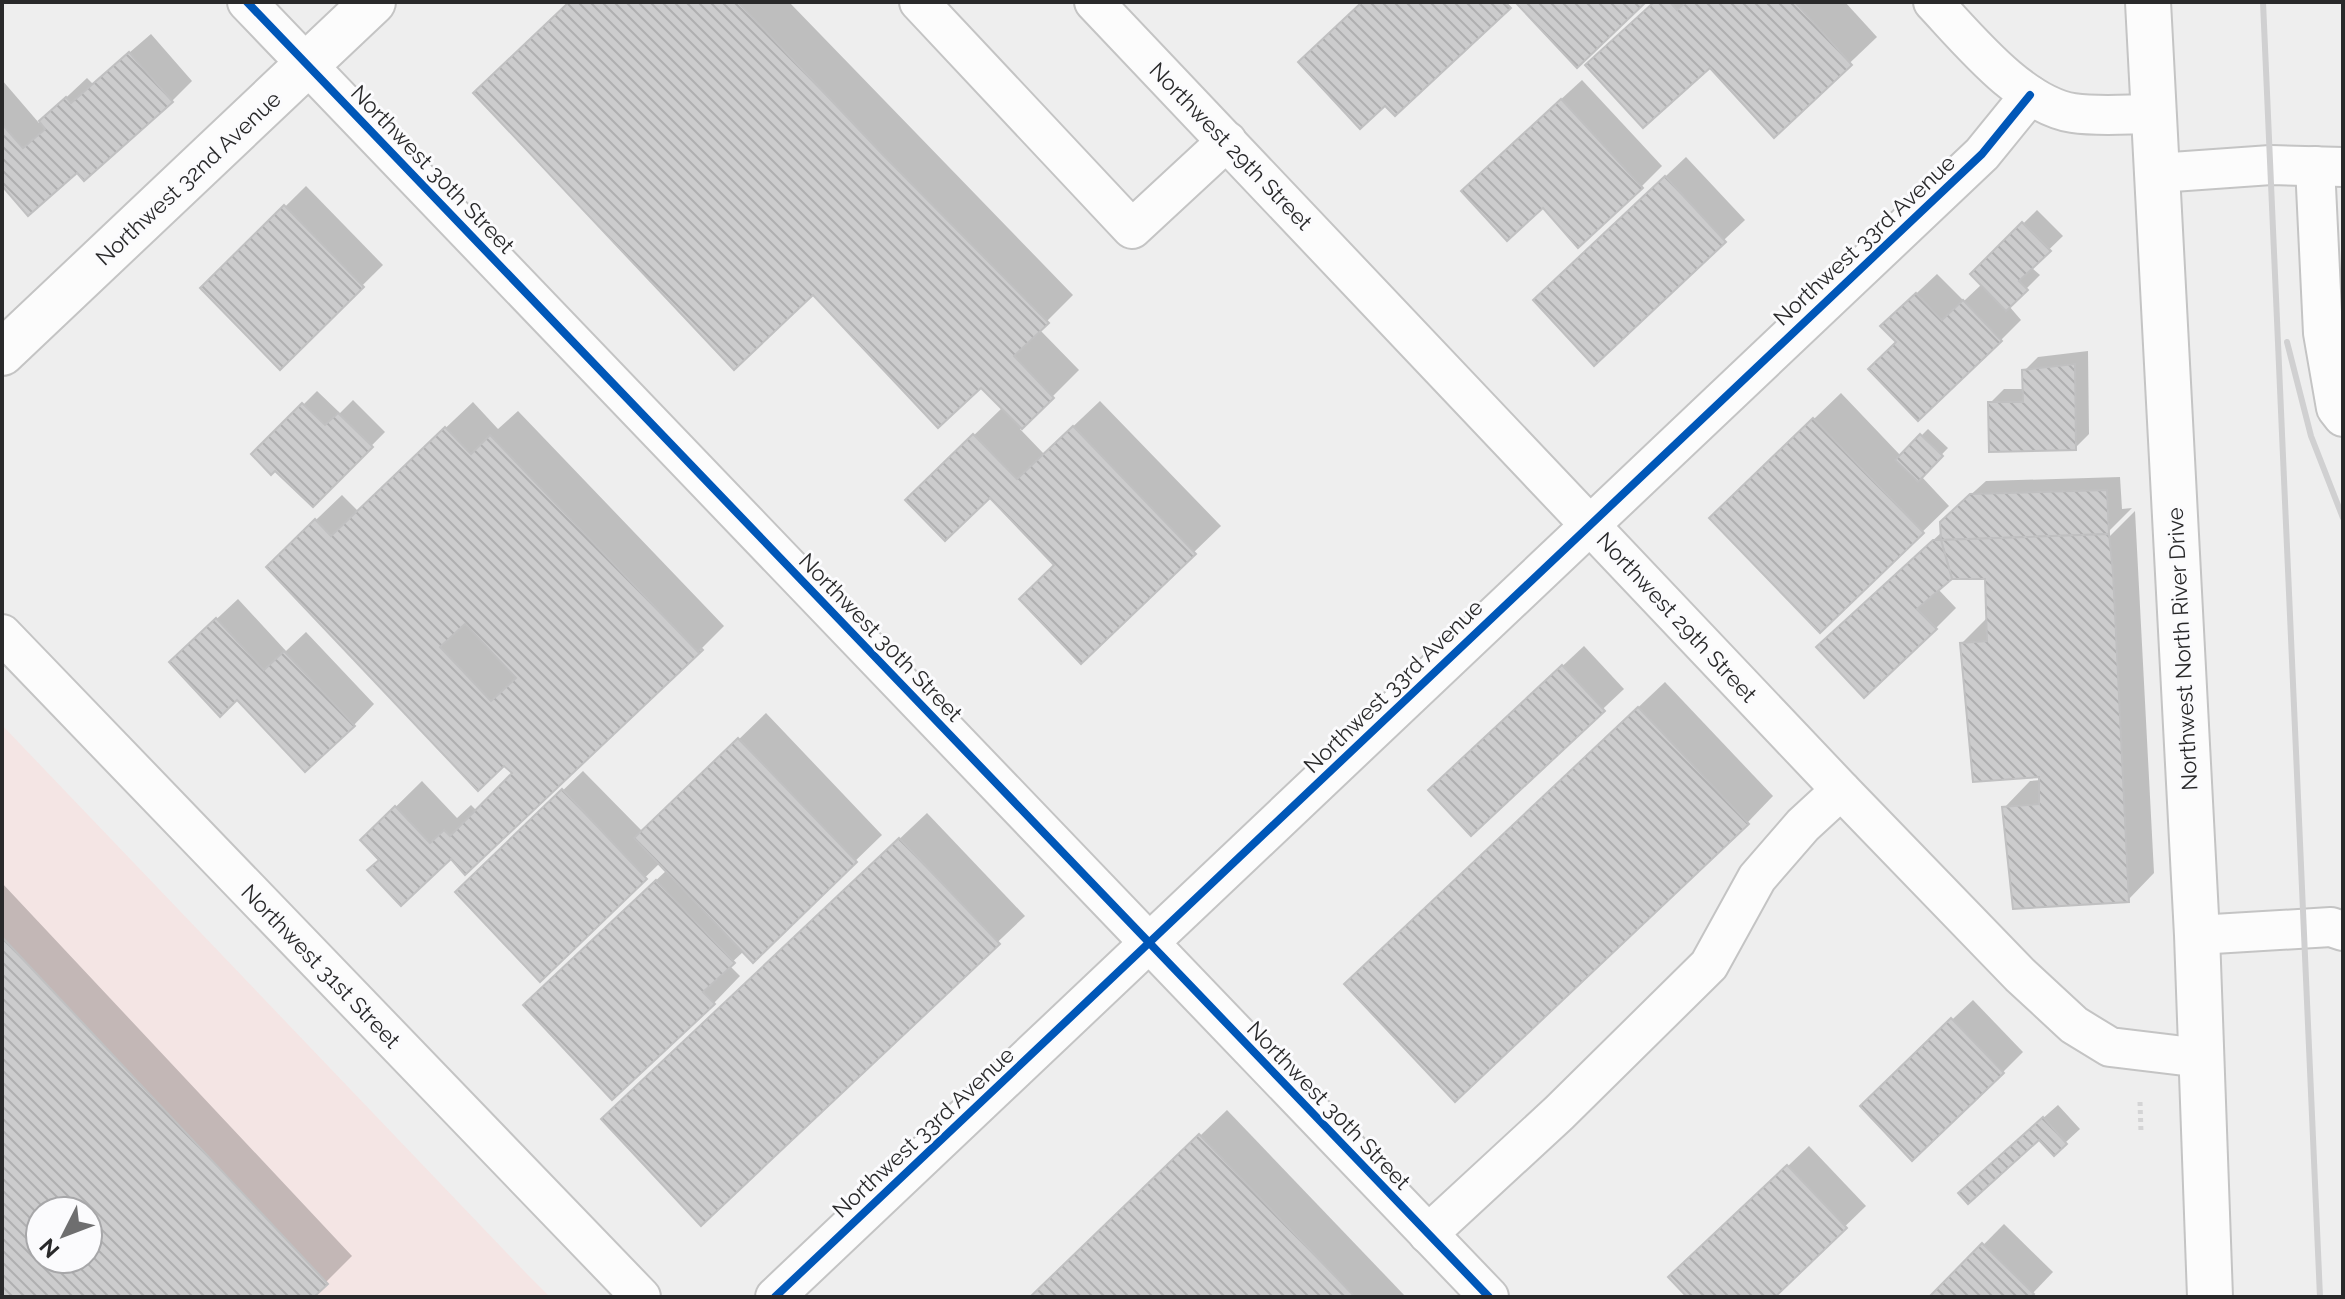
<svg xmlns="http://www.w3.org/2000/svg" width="2345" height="1299" viewBox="0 0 2345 1299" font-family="Raleway,sans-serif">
<defs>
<pattern id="building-back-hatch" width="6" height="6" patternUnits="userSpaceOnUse" patternTransform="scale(2)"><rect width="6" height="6" fill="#cccccd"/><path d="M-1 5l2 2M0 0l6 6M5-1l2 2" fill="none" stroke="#afafb0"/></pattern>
</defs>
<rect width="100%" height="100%" fill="#eee"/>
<!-- industrial -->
<path fill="#f4e5e4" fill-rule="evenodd" d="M 2,725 L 527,1274 L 550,1297 L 2,1297 ZM 40,1211 L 88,1211 L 88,1259 L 40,1259 Z"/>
<!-- shadow -->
<g fill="#0003" fill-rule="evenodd">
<polygon points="571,2 789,2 1073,295 1039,329 1079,370 1020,429 1044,454 1100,401 1221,526 1081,661 1057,564 990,495 934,474 1003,407"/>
<polygon points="1654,2 1845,2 1877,37 1774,135"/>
<polygon points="151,34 192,81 172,101 77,170 2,183 2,80 39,123 87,78 93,84"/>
<polygon points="1582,80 1662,166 1641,187 1543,205 1484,170"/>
<polygon points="1686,157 1745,220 1594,363 1556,280"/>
<polygon points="306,186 383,265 280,367 203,288"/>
<polygon points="2037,210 2063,236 2031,267 2040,275 2009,306 2021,320 2001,340 1898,342 1903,306 1937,274 1964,301 1982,284 1972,274"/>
<polygon points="2088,351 2089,434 2075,448 1990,403 2004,389 2025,389 2024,371 2038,357"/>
<polygon points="317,391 340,413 353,400 385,432 313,505 275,468 254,454"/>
<polygon points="1841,393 1901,456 1928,429 1948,448 1921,476 1949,506 1820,631 1738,492"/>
<polygon points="473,402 498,429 518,411 724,626 698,652 451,857 381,859 362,840 422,781 457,818 471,805 477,811 515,773 295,540 342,495 358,511"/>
<polygon points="2120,477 2122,509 2132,508 2107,533 2107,539 2135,511 2154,873 2128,900 2004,808 2030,781 2041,780 1962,643 1988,617 1987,578 1951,577 1938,589 1956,608 1936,628 1839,627 1942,532 1956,508 1986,481"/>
<polygon points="238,599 286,651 306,632 374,704 354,725 192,642"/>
<polygon points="1584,646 1624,689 1471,833 1451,770"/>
<polygon points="1665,682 1773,796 1747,823 1373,958"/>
<polygon points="766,713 882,835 753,960 744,951 729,965 740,976 714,1003 552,978 667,870 660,863 540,979 478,872 583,771 643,832"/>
<polygon points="927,813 1025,916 701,1223 630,1093"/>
<path d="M 2,883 L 352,1256 L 311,1297 L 2,1297 ZM 40,1211 L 88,1211 L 88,1259 L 40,1259 Z"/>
<polygon points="1973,1000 2023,1052 2003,1072 1883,1085"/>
<polygon points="2058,1105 2080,1129 2054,1153 2039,1137 1974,1179"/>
<polygon points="1227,1110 1406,1297 1032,1297"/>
<polygon points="1809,1146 1866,1206 1772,1297 1690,1297 1692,1257"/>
<polygon points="2004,1224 2053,1272 2029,1297 1932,1297"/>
</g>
<!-- building -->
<g fill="url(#building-back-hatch)" stroke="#c0c0c1" stroke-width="2" fill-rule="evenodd">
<polygon points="569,2 738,2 884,156 1049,323 1014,356 1054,398 1022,429 981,388 938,428 813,295 734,370 473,93"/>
<polygon points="1362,2 1505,2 1511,8 1395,116 1385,106 1360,129 1298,62"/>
<polygon points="1519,2 1646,2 1577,68 1517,4"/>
<polygon points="1654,2 1670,2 1677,10 1686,2 1795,2 1852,65 1774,138 1710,68 1643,128 1585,65"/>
<polygon points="129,52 173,102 84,181 77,173 28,216 2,186 2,124 23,148 45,129 39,121 66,97 71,103"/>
<polygon points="1561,99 1643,188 1578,248 1543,208 1507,241 1461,191"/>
<polygon points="1665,176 1726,242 1594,366 1533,300"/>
<polygon points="284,205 364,287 280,370 200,288"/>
<polygon points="2022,222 2051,251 2019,281 2028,290 2006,311 1970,274"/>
<polygon points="1916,293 1942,320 1963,300 2002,341 1918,421 1868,369 1896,342 1880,326"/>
<polygon points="2075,364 2076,450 1989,452 1988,402 2023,402 2022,370"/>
<polygon points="302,403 325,425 338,413 373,447 313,507 275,471 271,475 251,454"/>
<polygon points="1813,418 1924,533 1820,633 1709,518"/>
<polygon points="1073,426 1196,554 1081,664 1019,599 1054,565 990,498 945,541 905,500 973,434 1017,479"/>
<path d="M 445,427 L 471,454 L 490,435 L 698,652 L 701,648 L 703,650 L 465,875 L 451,859 L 401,906 L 367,870 L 379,860 L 360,840 L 395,806 L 430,843 L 444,830 L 450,836 L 512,773 L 504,766 L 478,791 L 266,567 L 315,519 L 331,536 ZM 465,624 L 516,678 L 491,701 L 440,647 Z"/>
<polygon points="1920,434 1943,456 1918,482 1895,460"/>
<polygon points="2107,490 2109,534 1941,540 1940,522 1970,494"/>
<polygon points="2109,534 2113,572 2129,902 2013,909 2002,807 2039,804 2039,777 1973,782 1960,643 1987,641 1985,579 1952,579 1941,540"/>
<polygon points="1933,540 1941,540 1952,579 1917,609 1937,629 1864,698 1816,647"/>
<polygon points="216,618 264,670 284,651 355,726 305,772 237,700 220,717 169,662"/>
<polygon points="1562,665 1605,711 1471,836 1428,790"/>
<polygon points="1638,707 1749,824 1455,1102 1344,984"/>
<polygon points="738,738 857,862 753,963 634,838"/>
<polygon points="562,789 647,879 540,982 455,892"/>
<polygon points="899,838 1000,944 701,1226 601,1119"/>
<polygon points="656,880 735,963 703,992 715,1004 612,1100 523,1005"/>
<path d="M 2,937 L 328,1284 L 314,1297 L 2,1297 ZM 40,1211 L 88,1211 L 88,1259 L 40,1259 Z"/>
<polygon points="1951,1018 2004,1073 1912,1161 1860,1106"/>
<polygon points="2043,1117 2067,1144 2054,1156 2039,1140 1968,1204 1958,1193"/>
<polygon points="1199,1134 1355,1297 1030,1297"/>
<polygon points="1787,1165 1847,1228 1775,1297 1687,1297 1668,1277"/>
<polygon points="1982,1243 2034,1294 2031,1297 1929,1297"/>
</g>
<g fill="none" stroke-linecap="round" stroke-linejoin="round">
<defs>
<g id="minor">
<polyline points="247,2 1489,1297"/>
<polyline points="919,2 1132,229 1227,141"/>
<polyline points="1094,2 1841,790 2020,975 2074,1025 2110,1047 2201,1058"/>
<path d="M 1933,2 C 1968,39 2021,105 2073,113 C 2099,117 2128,114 2155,114"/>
<polyline points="2315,166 2323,333 2336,408 2343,417"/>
<polyline points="2158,173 2271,165 2343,167"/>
<polyline points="2,634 641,1297"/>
<polyline points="2197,935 2331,927 2343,931"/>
<polyline points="1428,1234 1559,1113 1709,965 1757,878 1803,825 1841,790"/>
<polyline points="775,1297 1982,154 2030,95"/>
</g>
<g id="major">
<polyline points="2148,2 2197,935 2210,1297"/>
<polyline points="2,353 373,2"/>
</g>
</defs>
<!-- minor casing -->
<use href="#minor" stroke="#c4c4c4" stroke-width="42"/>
<!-- major casing -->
<use href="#major" stroke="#c4c4c4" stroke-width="48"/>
<!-- path -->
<polyline stroke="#d4d4d5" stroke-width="5" stroke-dasharray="4 4" stroke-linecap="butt" points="2140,1102 2141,1132"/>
<!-- minor -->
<use href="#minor" stroke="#fcfcfc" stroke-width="38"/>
<!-- major -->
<use href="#major" stroke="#fcfcfc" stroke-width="44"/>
<!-- rail -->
<g stroke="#d0d0d1" stroke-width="6">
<polyline points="2263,2 2320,1297"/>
<polyline points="2287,342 2311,436 2343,518"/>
</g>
<defs>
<g id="cycleway">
<polyline points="247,2 1489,1297"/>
<polyline points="775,1297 1982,154 2030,95"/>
</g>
</defs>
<!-- cycleway casing -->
<use href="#cycleway" stroke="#fbfbfd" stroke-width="13"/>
<!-- cycleway -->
<use href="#cycleway" stroke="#0057b8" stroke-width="8"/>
</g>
<g text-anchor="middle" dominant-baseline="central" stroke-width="6" stroke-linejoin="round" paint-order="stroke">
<!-- street labels -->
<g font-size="22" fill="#29292a" stroke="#fbfbfd">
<text transform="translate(1231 146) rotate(46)">Northwest 29th Street</text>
<text transform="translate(433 169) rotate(46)">Northwest 30th Street</text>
<text transform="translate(188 178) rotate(-43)">Northwest 32nd Avenue</text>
<text transform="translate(1864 240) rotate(-43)">Northwest 33rd Avenue</text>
<text transform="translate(1677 617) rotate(47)">Northwest 29th Street</text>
<text transform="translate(881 637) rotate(46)">Northwest 30th Street</text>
<text transform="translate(2182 649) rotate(-93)">Northwest North River Drive</text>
<text transform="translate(1393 686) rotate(-44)">Northwest 33rd Avenue</text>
<text transform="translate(321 966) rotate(46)">Northwest 31st Street</text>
<text transform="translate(1329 1105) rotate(46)">Northwest 30th Street</text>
<text transform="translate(923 1132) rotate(-43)">Northwest 33rd Avenue</text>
</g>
</g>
<!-- border -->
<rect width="2345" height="1299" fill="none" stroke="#29292a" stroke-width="8"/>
<!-- north arrow -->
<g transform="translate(64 1235) rotate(228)"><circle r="38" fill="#fbfbfd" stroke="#a7a7a9" stroke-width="2"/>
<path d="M0-6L14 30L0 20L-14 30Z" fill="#6e6e6f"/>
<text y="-12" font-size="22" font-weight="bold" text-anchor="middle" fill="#29292a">N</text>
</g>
</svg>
